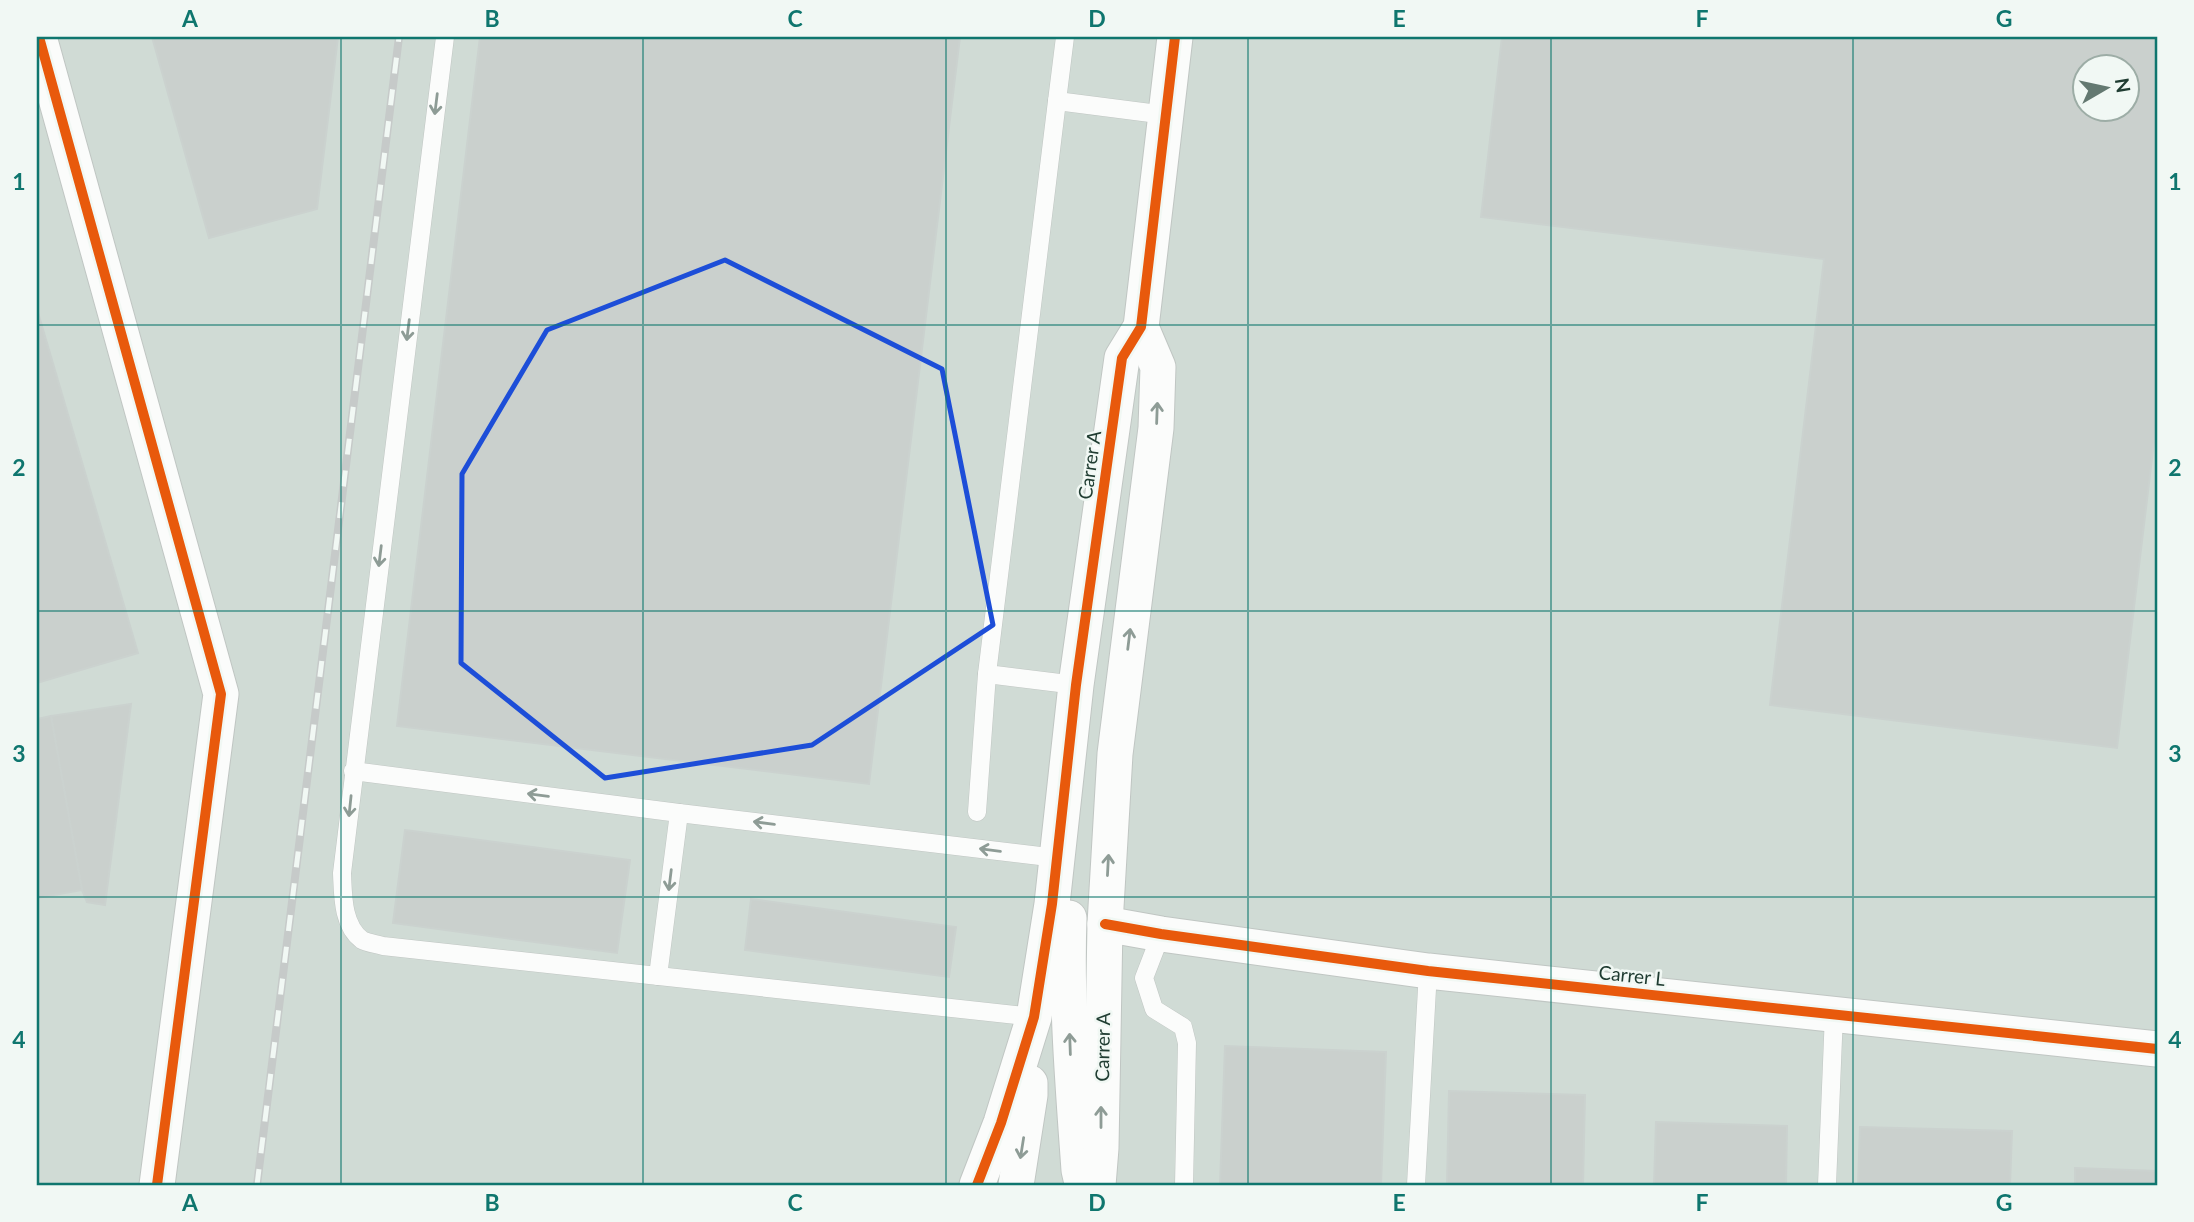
<svg xmlns="http://www.w3.org/2000/svg" width="2194" height="1222" viewBox="0 0 2194 1222" font-family="Lato,sans-serif">
<rect width="100%" height="100%" fill="#e3e9e6"/>
<!-- built -->
<path fill="#d0dbd5" fill-rule="evenodd" d="M 37,37 L 2157,37 L 2157,1185 L 37,1185 ZM 2086,66 L 2128,66 L 2128,108 L 2086,108 Z"/>
<!-- building -->
<g fill="#cad0cd" stroke="#cbd2cf" stroke-width="2" fill-rule="evenodd">
<polygon points="152,37 338,37 317,209 209,238"/>
<polygon points="480,37 960,37 869,784 397,726"/>
<path d="M 1502,37 L 2157,37 L 2157,417 L 2117,748 L 1770,705 L 1824,259 L 1481,217 ZM 2086,66 L 2128,66 L 2128,108 L 2086,108 Z"/>
<polygon points="37,309 138,653 37,683"/>
<polygon points="131,704 105,905 87,902 82,890 51,716"/>
<polygon points="51,716 82,890 37,898 37,719"/>
<polygon points="405,830 630,860 617,953 393,923"/>
<polygon points="751,899 956,927 949,977 745,950"/>
<polygon points="1225,1046 1386,1052 1381,1185 1220,1185"/>
<polygon points="1449,1091 1585,1095 1583,1185 1447,1185"/>
<polygon points="1656,1122 1787,1126 1786,1185 1654,1185"/>
<polygon points="1860,1127 2012,1131 2010,1185 1858,1185"/>
<polygon points="2075,1168 2157,1171 2157,1185 2075,1185"/>
</g>
<g fill="none" stroke-linecap="round" stroke-linejoin="round">
<defs>
<g id="service">
<path d="M 445,37 L 342,873 C 343,894 342,925 362,940 C 367,943 377,944 383,946 L 1034,1017"/>
<polyline points="1057,101 1065,37"/>
<polyline points="1076,685 987,674 1057,101 1166,115"/>
<polyline points="353,771 679,813 1057,858"/>
<polyline points="977,812 987,674"/>
<polyline points="1161,934 1144,978 1154,1009 1183,1027 1187,1043 1184,1185"/>
<polyline points="658,976 679,813"/>
<polyline points="1416,1185 1428,971"/>
<polyline points="1827,1185 1834,1014"/>
</g>
<g id="minor">
<polyline points="39,37 221,694 157,1185"/>
<path d="M 1069,918 C 1066,1002 1073,1086 1079,1170 L 1082,1183"/>
<polyline points="1105,924 1161,934 1428,971 2157,1049"/>
<polyline points="977,1185 1001,1123 1034,1017 1052,904 1076,685 1122,358 1141,327 1175,37"/>
<polyline points="1016,1185 1030,1095 1030,1083"/>
<polyline points="1098,1185 1101,1148 1105,924 1115,754 1156,428 1158,367 1141,327"/>
</g>
</defs>
<!-- service casing -->
<use href="#service" stroke="#c0c6c3" stroke-width="19"/>
<!-- minor casing -->
<use href="#minor" stroke="#c0c6c3" stroke-width="37"/>
<!-- service -->
<use href="#service" stroke="#fbfcfb" stroke-width="18"/>
<!-- minor -->
<use href="#minor" stroke="#fbfcfb" stroke-width="35"/>
<defs>
<polyline id="rail" points="257,1185 399,37"/>
</defs>
<!-- rail casing -->
<use href="#rail" stroke="#c6cac9" stroke-width="8"/>
<!-- rail -->
<use href="#rail" stroke="#f1f8f4" stroke-width="5" stroke-dasharray="16" stroke-linecap="butt"/>
<defs>
<g id="cycleway">
<polyline points="39,37 221,694 157,1185"/>
<polyline points="1105,924 1161,934 1428,971 2157,1049"/>
<polyline points="977,1185 1001,1123 1034,1017 1052,904 1076,685 1122,358 1141,327 1175,37"/>
</g>
</defs>
<!-- cycleway casing -->
<use href="#cycleway" stroke="#f1f8f4" stroke-width="15"/>
<!-- cycleway -->
<use href="#cycleway" stroke="#e8590c" stroke-width="10"/>
</g>
<!-- one-way arrows -->
<defs><path id="oneway-shaft" d="M-6 0H5M1.5-3L5.5 0L1.5 3" fill="none" stroke-width="1.6" stroke-linecap="round" stroke-linejoin="round" transform="scale(1.75)"/></defs>
<g stroke="#8e9c96">
<use href="#oneway-shaft" transform="translate(436 104) rotate(97)"/>
<use href="#oneway-shaft" transform="translate(408 330) rotate(97)"/>
<use href="#oneway-shaft" transform="translate(1157 413) rotate(-88)"/>
<use href="#oneway-shaft" transform="translate(380 556) rotate(97)"/>
<use href="#oneway-shaft" transform="translate(1129 639) rotate(-83)"/>
<use href="#oneway-shaft" transform="translate(538 795) rotate(-173)"/>
<use href="#oneway-shaft" transform="translate(350 806) rotate(96)"/>
<use href="#oneway-shaft" transform="translate(764 823) rotate(-173)"/>
<use href="#oneway-shaft" transform="translate(990 850) rotate(-173)"/>
<use href="#oneway-shaft" transform="translate(1108 865) rotate(-87)"/>
<use href="#oneway-shaft" transform="translate(670 880) rotate(97)"/>
<use href="#oneway-shaft" transform="translate(1070 1044) rotate(-92)"/>
<use href="#oneway-shaft" transform="translate(1101 1117) rotate(-90)"/>
<use href="#oneway-shaft" transform="translate(1022 1148) rotate(99)"/>
</g>
<!-- marked area -->
<path fill="none" stroke="#1d4ed8" stroke-width="5" stroke-linejoin="round" d="M 725,260 L 942,369 L 993,625 L 812,745 L 605,778 L 461,663 L 462,474 L 547,330 Z"/>
<!-- grid -->
<path fill="none" stroke="#0f766e" stroke-width="2" stroke-opacity="0.55" d="M 341,37 L 341,1185M 643,37 L 643,1185M 946,37 L 946,1185M 1248,37 L 1248,1185M 1551,37 L 1551,1185M 1853,37 L 1853,1185M 37,325 L 2157,325M 37,611 L 2157,611M 37,897 L 2157,897"/>
<g text-anchor="middle" dominant-baseline="central" stroke-width="5" stroke-linejoin="round" paint-order="stroke">
<!-- street labels -->
<g font-size="19" fill="#203d32" stroke="#f1f8f4">
<text transform="translate(1089 465) rotate(-82)">Carrer A</text>
<text transform="translate(1632 975) rotate(6)">Carrer L</text>
<text transform="translate(1102 1047) rotate(-89)">Carrer A</text>
</g>
</g>
<!-- border -->
<rect width="2194" height="1222" fill="none" stroke="#f1f8f4" stroke-width="77"/>
<!-- north arrow -->
<g transform="translate(2106 88) rotate(81)"><circle r="33" fill="#f1f8f4" stroke="#9dada6" stroke-width="2"/>
<path d="M0-5L12 26L0 18L-12 26Z" fill="#647971"/>
<text y="-10" font-size="19" font-weight="bold" text-anchor="middle" fill="#203d32">N</text>
</g>
<rect x="38" y="38" width="2118" height="1146" fill="none" stroke="#0f766e" stroke-width="2.5"/>
<g font-size="23" text-anchor="middle" font-weight="bold" fill="#0f766e">
<text x="190" y="27">A</text>
<text x="492" y="27">B</text>
<text x="795" y="27">C</text>
<text x="1097" y="27">D</text>
<text x="1399" y="27">E</text>
<text x="1702" y="27">F</text>
<text x="2004" y="27">G</text>
<text x="19" y="190">1</text>
<text x="2175" y="190">1</text>
<text x="19" y="476">2</text>
<text x="2175" y="476">2</text>
<text x="19" y="762">3</text>
<text x="2175" y="762">3</text>
<text x="19" y="1048">4</text>
<text x="2175" y="1048">4</text>
<text x="190" y="1211">A</text>
<text x="492" y="1211">B</text>
<text x="795" y="1211">C</text>
<text x="1097" y="1211">D</text>
<text x="1399" y="1211">E</text>
<text x="1702" y="1211">F</text>
<text x="2004" y="1211">G</text>
</g>
</svg>
